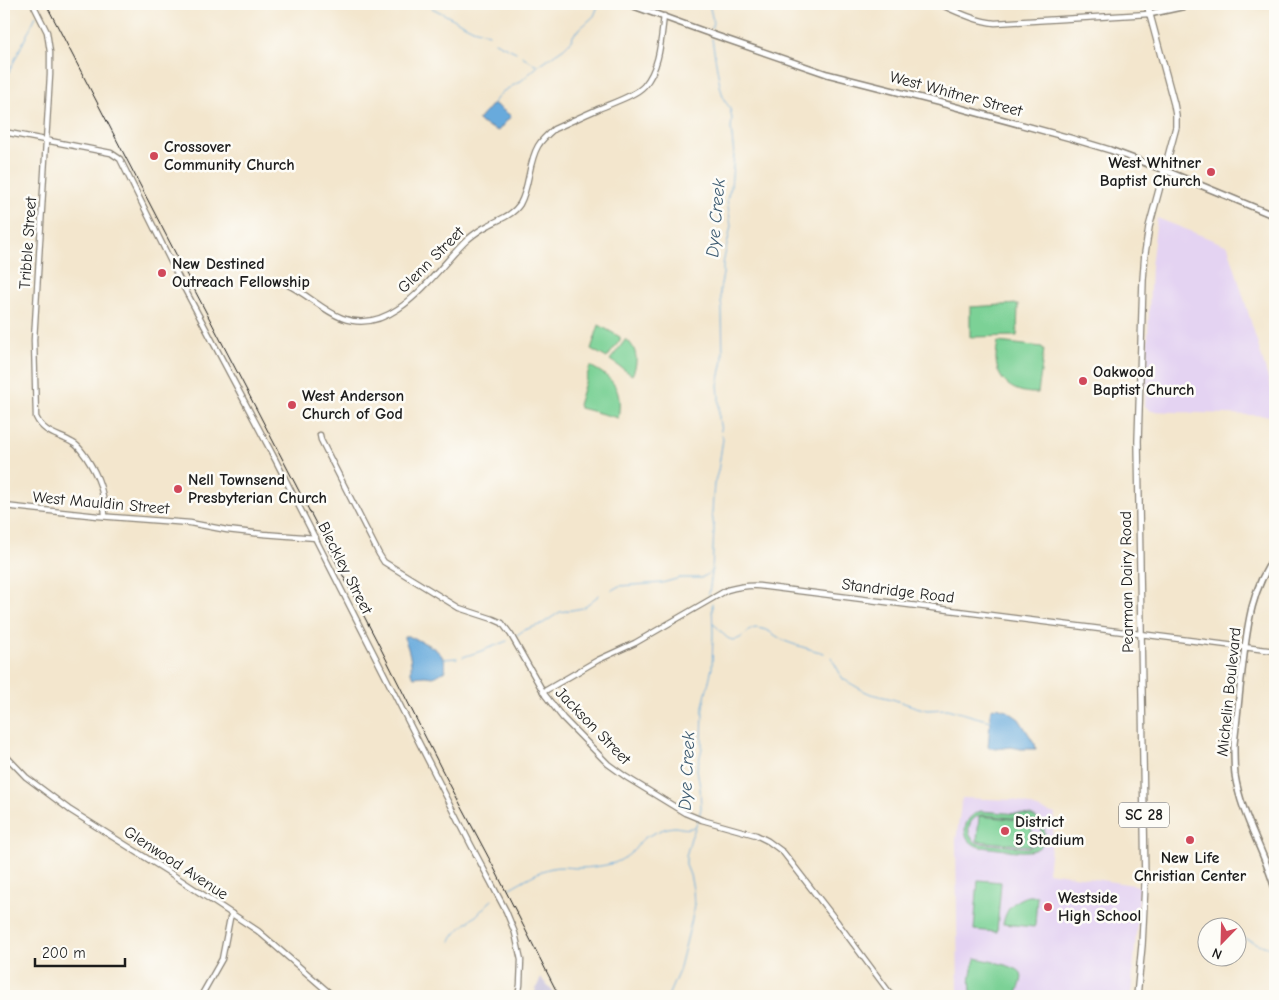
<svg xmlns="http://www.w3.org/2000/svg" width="1279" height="1000" viewBox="0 0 1279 1000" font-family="'Comic Neue',sans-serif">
<rect width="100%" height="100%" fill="#fdfcf7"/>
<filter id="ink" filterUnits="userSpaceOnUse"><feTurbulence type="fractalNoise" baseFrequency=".02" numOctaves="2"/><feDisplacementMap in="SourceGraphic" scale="10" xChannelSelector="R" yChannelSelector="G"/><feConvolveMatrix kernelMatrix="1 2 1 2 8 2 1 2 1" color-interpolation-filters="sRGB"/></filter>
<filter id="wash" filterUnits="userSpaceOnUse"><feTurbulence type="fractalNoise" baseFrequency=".0096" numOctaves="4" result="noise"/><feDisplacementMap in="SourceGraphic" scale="20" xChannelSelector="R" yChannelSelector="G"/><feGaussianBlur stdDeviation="1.12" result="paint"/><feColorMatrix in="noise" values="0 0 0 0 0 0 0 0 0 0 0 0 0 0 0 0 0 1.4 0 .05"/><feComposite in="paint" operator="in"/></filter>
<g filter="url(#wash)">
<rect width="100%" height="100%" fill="#f3e6cd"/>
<!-- built -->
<g fill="#e4d3f2">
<polygon points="1157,218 1228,246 1275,401 1275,416 1151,411 1145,406 1151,266"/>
<polygon points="962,798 1014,800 1055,814 1048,872 1140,886 1131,996 958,996 956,840"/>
</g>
<!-- industrial -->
<polygon fill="#c6c0da" points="541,978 553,992 555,996 533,996"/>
<!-- green -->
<g fill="#7bd196" stroke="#4c7659" fill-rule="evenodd">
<polygon points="1018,304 1017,336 970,337 970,307"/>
<polygon points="599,325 620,337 620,340 607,358 591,349"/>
<path d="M 626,339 C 637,348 639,362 632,375 L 610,360 Z"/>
<path d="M 998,342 L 1042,347 L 1044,350 L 1038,393 C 1015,394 997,383 996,359 C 996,353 997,347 998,342 Z"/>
<path d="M 590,366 C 614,378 623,390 618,418 L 580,408 L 578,405 Z"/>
<path d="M 981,811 L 1030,815 C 1049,821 1051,849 1029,851 C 1014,852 995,848 980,847 C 959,841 961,817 981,811 ZM 982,815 L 1033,820 L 1041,827 L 1042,835 L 1040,841 L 1037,844 L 1028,848 L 977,843 C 964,835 967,818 982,815 Z"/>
<polygon points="979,816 1033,821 1030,846 977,841"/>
<polygon points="978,880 1001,882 997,932 974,930"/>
<path d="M 1028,896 L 1037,896 L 1035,925 L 1034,927 L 1003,924 C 1006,909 1013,900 1028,896 Z"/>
<path d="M 976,958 C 984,960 1018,966 1021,973 C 1024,979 1018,990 1016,996 L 972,996 C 969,983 970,971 976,958 Z"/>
</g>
<!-- water -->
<g fill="#68aadc" stroke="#42637c">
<polygon points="493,103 511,116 498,131 481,123 478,120"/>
<path d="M 404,636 L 408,636 C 422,642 449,650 445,671 L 436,676 L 433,677 L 425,676 L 414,677 L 411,673 C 412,661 409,649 404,638 Z"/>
<polygon points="997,707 1006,710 1019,719 1035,744 1036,749 1020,749 1011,747 996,749 988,747 991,709"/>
</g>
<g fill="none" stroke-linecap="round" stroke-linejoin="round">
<!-- stream -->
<g stroke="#68aadc" stroke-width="1">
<polyline points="424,4 426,5"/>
<polyline points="709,4 713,21 712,28"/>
<polyline points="432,8 473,29 489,34"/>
<polyline points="712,39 720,86 724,100 730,108 732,119 731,128 734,155 731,187 727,199 731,226 723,264 723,274 720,289 722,311 723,360 718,385 719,395 719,419 721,431"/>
<polyline points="495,42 516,52"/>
<polyline points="522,56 533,63 538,65"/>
<polyline points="4,96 5,80 36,16"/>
<polyline points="493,103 502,92 521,81 539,65 564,48 570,42 575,33 594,16 599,4"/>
<polyline points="4,148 7,160 4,210"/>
<polyline points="612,590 619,586 662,583 680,578 701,578 710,573"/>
<polyline points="709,594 712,572 714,528 712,513 713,497 714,484 718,471 723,439 722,435"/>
<path d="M 713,624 C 721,628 724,640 734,640 C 744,639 748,627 758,628 C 770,629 779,640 790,643 C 801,647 813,650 824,653"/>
<polyline points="517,635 524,630 542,624 560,612 583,608 599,595"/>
<polyline points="463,657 481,651 507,641"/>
<polyline points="831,657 843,679 862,690 871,694 892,699 916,707 927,710 947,709 990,721"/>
<polyline points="443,659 457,658"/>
<path d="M 510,888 C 523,881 538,871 552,868 C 562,866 570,868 579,868 C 589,868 604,866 614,863 C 620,861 628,856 633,851 C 638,846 639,841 646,837 C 654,833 666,827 675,827 C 683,828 687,830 694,827"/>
<polyline points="1236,937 1243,938 1272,949"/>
<path d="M 451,941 C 458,928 466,924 477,915 C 482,910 486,905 492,900"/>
<polyline points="668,996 679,971 692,919 694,904 693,889 690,875 686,865 686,856 691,838 698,821 701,808 700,788 697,769 702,748 703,706 712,668 713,633 712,603"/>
</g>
</g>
</g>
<g filter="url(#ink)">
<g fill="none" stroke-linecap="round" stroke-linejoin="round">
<defs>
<g id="tertiary">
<path d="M 33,4 L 47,32 L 50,52 L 50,75 L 34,340 L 36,417 C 44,434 58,434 73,443 C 79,446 82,452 86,457 C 99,477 104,492 105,516"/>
<path d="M 939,4 C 958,12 975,21 995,23 L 1149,14"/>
<polyline points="4,132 111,153 120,159 180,280 275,459 471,845 506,911 515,933 521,960 520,985 518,996"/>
<path d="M 286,284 C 306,293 322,310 342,318 C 395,338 435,270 467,240 C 474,234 481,229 489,225 C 500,219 513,215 520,204 C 530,186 528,163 538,146 C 542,139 548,134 554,129 C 568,123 582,116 596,110 C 609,104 635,96 644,86 C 660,68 661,39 664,16"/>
<polyline points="320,435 321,440 379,554 384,562 459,608 493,619 502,623 511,635 545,695 563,718 608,764 626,777 685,813 702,820 756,835 768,841 783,852 838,923 892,996"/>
<polyline points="4,506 98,516 190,523 227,530 263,534 316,538"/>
<path d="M 543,692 L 598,660 L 635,643 L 727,590 C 738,587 747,585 759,586 L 1275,651"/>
<polyline points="4,754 26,777 70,810 167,871 258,931 333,996"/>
<polyline points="201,996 222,959 230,918 232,914"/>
</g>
<g id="secondary">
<polyline points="628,4 714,35 827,74 945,104 1070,138 1110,150 1164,170 1275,216"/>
<polyline points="1149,14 1195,4"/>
<path d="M 1275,557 C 1250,590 1247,631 1242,671 C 1239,695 1237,720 1234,744 C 1234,754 1234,765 1235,775 C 1241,815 1264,850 1275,889"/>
</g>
<polyline id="trunk" points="1137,996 1142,945 1145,884 1138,441 1143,280 1145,253 1149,227 1176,127 1176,115 1174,104 1147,4"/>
</defs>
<!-- tertiary casing -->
<use href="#tertiary" stroke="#888174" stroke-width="7"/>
<!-- secondary casing -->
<use href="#secondary" stroke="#888174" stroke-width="8"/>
<!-- trunk casing -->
<use href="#trunk" stroke="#888174" stroke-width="8"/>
<!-- tertiary -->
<use href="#tertiary" stroke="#fff" stroke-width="4.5"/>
<!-- secondary -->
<use href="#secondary" stroke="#fff" stroke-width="5"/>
<!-- trunk -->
<use href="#trunk" stroke="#fff" stroke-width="5.5"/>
<!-- rail -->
<polyline stroke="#1c1c1c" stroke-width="1" points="46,4 378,643 441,768 491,862 559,996"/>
</g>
</g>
<!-- markers -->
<g fill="#d1495b" stroke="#fdfcf7" stroke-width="2">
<circle cx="154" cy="156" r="5"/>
<circle cx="1211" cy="172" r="5"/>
<circle cx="162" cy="273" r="5"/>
<circle cx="1083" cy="381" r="5"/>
<circle cx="292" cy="405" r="5"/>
<circle cx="178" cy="489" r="5"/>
<circle cx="1005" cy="831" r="5"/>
<circle cx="1190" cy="840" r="5"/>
<circle cx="1048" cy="907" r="5"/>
</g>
<g text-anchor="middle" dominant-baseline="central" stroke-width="5" stroke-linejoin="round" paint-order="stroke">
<!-- shield labels -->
<rect fill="#fdfcf7" stroke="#605f5e" stroke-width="1" x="1119" y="802.5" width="50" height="25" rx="4"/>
<g font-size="15" font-weight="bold" fill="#1c1c1c">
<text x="1144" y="815">SC 28</text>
</g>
<!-- street labels -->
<g font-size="16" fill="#1c1c1c" stroke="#fdfcf7">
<text transform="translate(956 94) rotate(15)">West Whitner Street</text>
<text transform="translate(28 243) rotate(-86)">Tribble Street</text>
<text transform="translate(431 260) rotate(-45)">Glenn Street</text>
<text transform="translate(101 503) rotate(5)">West Mauldin Street</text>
<text transform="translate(345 568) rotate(63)">Bleckley Street</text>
<text transform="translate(1127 582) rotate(-91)">Pearman Dairy Road</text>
<text transform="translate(898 591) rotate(7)">Standridge Road</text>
<text transform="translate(1229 692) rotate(-84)">Michelin Boulevard</text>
<text transform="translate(593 726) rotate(46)">Jackson Street</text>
<text transform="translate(176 863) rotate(33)">Glenwood Avenue</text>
</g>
<!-- poi labels -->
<g font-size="16" font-weight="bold" fill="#1c1c1c" stroke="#fdfcf7" text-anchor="start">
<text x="164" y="147">Crossover<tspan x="164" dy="18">Community Church</tspan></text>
<text x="1201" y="163" text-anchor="end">West Whitner<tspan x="1201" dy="18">Baptist Church</tspan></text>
<text x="172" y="264">New Destined<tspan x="172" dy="18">Outreach Fellowship</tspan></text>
<text x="1093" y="372">Oakwood<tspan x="1093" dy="18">Baptist Church</tspan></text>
<text x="302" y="396">West Anderson<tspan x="302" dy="18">Church of God</tspan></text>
<text x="188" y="480">Nell Townsend<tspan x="188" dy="18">Presbyterian Church</tspan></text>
<text x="1015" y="822">District<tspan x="1015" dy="18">5 Stadium</tspan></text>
<text x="1190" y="858" text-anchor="middle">New Life<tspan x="1190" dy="18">Christian Center</tspan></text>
<text x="1058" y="898">Westside<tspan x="1058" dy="18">High School</tspan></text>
</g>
<!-- water labels -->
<g font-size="18" font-style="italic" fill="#3e5c72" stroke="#fdfcf7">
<text transform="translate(716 218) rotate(-85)">Dye Creek</text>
<text transform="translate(687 771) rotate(-87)">Dye Creek</text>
</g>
</g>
<!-- margin -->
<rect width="1279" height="1000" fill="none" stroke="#fdfcf7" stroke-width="20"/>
<!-- north arrow -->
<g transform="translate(1222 942) rotate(203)"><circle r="24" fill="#fdfcf7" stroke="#a3a29f"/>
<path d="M0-4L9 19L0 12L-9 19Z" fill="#d1495b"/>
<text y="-8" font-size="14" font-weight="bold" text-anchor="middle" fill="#1c1c1c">N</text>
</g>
<!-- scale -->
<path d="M35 958v8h90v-8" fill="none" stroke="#1c1c1c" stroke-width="2.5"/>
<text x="42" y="958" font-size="15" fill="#1c1c1c" stroke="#fdfcf7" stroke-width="4" paint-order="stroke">200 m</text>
</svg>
